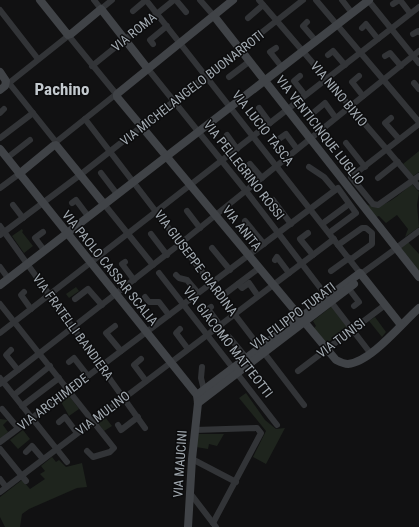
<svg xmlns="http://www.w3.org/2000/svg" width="419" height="527" viewBox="0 0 419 527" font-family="'Roboto Condensed',sans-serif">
<rect width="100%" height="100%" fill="#111112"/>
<!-- green -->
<g fill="#1e241d">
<polygon points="419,151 419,172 413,176 403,164"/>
<path d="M 412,184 L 419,192 L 417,205 L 419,227 L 405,237 L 408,229 L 397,215 L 386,223 L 379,216 L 376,217 L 366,204 C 383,212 399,194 412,184 Z"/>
<polygon points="22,229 23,231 22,232 33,246 24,253 12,236"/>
<polygon points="408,242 419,254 419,271 400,247"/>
<polygon points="76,287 79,291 69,298 66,294"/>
<polygon points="332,306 348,328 326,344 313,329 316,326 313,321"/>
<polygon points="375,317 386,332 382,337 369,321"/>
<polygon points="246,393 265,420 276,429 285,428 266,464 253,457 266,431 239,398"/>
<polygon points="68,394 79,409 69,416 60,400"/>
<polygon points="105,417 112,426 104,431 98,423"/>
<polygon points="0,419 8,420 3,425 8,432 0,439"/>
<polygon points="23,430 30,439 18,449 10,440"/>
<polygon points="198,434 224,434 217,446 209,444 208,449 196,447"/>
<polygon points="52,457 56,462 59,460 66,467 82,463 87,487 77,488 29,509 22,514 20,527 5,527 0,517 0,497 22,480 30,489 45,479 40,474 45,471 41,466"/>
</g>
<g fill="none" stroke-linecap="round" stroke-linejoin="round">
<!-- street -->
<g stroke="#323437" stroke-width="6">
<polyline points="94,0 101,9 112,0"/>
<polyline points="146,0 360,273"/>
<polyline points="176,0 186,12"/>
<polyline points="200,0 214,16"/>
<polyline points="259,0 419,187"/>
<polyline points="316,0 419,122"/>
<polyline points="342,0 352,13"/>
<polyline points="368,0 419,63"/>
<polyline points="400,0 410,13"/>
<polyline points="393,4 399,0"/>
<polyline points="0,10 38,59"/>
<polyline points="133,11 146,0"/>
<polyline points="248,18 263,5"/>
<polyline points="307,22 303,26 315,40"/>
<polyline points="362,28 366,24 378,39"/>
<polyline points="413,34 418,31 419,32"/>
<polyline points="68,35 117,95"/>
<polyline points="68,36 9,83 56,142 115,95"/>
<polyline points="153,44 150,40 167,26"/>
<polyline points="276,48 270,52 281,66"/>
<polyline points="328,55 333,51 345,65"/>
<polyline points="385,56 390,53 401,66"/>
<polyline points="92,66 174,0"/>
<polyline points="148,69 246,191 371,354"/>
<polyline points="300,76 294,81 305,95"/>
<polyline points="359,76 352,82 363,96"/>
<polyline points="229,77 250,61"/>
<polyline points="414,83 419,89"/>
<polyline points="259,108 270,123"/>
<polyline points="0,113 4,109"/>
<polyline points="313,113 325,103 335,117"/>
<polyline points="391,118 385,123 399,139"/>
<polyline points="85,119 304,405"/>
<polyline points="419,124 351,177 373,204 378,205 419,176"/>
<polyline points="227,135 237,149"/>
<polyline points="0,138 33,113"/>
<polyline points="279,139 286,134 297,149"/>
<polyline points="346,143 365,167"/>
<polyline points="7,158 30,140"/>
<polyline points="309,167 324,177 335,190"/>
<polyline points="242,170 250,164 262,178"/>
<polyline points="101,173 117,194"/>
<polyline points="378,178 398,162"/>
<polyline points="0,188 19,174"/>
<polyline points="273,200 291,224"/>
<polyline points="72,203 76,200 88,216"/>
<polyline points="104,204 153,265"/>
<polyline points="13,205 23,218"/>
<polyline points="187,211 200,228"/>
<polyline points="245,221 264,244"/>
<polyline points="322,224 349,204"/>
<polyline points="0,226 145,428"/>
<polyline points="43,232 35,238 44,250"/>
<polyline points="308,233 300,239 313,255"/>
<polyline points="151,234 167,255"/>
<polyline points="0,235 80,175 303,0"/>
<polyline points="338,245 362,228 366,228 372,233 372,244 350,260"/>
<polyline points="399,246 419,231"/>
<polyline points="212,248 230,270"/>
<polyline points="275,260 277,257 289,273"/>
<polyline points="125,262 122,264 134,280"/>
<polyline points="0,267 8,278"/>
<polyline points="331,271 349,258"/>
<polyline points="159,273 277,425"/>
<polyline points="361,274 394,250"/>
<polyline points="176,275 179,278 187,280 198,293"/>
<polyline points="238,284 242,288 249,283 258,296"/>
<polyline points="346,285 359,302 354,306"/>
<polyline points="24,292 21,295 31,309"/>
<polyline points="222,296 259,268"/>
<polyline points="145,297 149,302 159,302 169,315"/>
<polyline points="75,299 88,289 102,305"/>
<polyline points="0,304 114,448 110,452 93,457 87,451"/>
<polyline points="211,307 208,309 220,325"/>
<polyline points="115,326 106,333 121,351"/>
<polyline points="180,329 176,333 188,349"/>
<polyline points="0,333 419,7"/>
<polyline points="229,337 248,360"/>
<polyline points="11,350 6,355 18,370"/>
<polyline points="141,359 134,365 146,381"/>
<polyline points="69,362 74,358 88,376"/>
<polyline points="202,367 201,378 204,390"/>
<polyline points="298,371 385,305"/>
<polyline points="0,378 67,462"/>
<polyline points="0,384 181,243 419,51"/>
<polyline points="14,395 50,366"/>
<polyline points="22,406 59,378"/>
<polyline points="2,409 18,428"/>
<polyline points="59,422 65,417 77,433"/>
<polyline points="118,425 121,430 138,417"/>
<polyline points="195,430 257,428 261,433 213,523"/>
<polyline points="0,442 338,188 356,213 329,233"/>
<polyline points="0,449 26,481"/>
<polyline points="26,452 32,446 43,459"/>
<polyline points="192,459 236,482"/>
<polyline points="0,479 6,487"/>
<polyline points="0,492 334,239"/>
<polyline points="190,493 216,527"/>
</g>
<!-- secondary -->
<g stroke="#404347" stroke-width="8">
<polyline points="40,0 68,35 71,34 101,9 148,69"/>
<path d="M 233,0 L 117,94 L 117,97 L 336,360 C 340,362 344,364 348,364 C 371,362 402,323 419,308"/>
<polyline points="214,16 419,277"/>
<polyline points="0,72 6,81 5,86 0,90"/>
<polyline points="0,149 197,395 198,403 192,459 188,527"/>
<polyline points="19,174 53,146 56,145 104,204"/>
<polyline points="0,285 369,0"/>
<polyline points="197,395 360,273 401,325"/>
<polyline points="198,403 354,284"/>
</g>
</g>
<g text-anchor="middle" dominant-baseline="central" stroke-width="3" stroke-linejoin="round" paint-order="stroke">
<!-- street labels -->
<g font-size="13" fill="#a3abb2" stroke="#0c0c0d">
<text transform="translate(134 32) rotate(-39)">VIA ROMA</text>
<text transform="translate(192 88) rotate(-38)">VIA MICHELANGELO BUONARROTI</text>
<text transform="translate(339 94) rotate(50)">VIA NINO BIXIO</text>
<text transform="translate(263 128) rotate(52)">VIA LUCIO TASCA</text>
<text transform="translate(320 130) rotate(52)">VIA VENTICINQUE LUGLIO</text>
<text transform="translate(244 170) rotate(52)">VIA PELLEGRINO ROSSI</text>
<text transform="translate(242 228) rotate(51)">VIA ANITA</text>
<text transform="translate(196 263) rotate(53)">VIA GIUSEPPE GIARDINA</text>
<text transform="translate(110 268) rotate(51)">VIA PAOLO CASSAR SCALIA</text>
<text transform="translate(293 316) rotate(-37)">VIA FILIPPO TURATI</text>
<text transform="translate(73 327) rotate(54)">VIA FRATELLI BANDIERA</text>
<text transform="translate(341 338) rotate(-37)">VIA TUNISI</text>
<text transform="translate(228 342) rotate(52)">VIA GIACOMO MATTEOTTI</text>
<text transform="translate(53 402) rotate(-37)">VIA ARCHIMEDE</text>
<text transform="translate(103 413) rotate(-37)">VIA MULINO</text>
<text transform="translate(180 464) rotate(-86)">VIA MAUCINI</text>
</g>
<!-- district labels -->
<g font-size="17" font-weight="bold" fill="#c3c9ce" stroke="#0c0c0d">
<text x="62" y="89">Pachino</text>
</g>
</g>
</svg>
